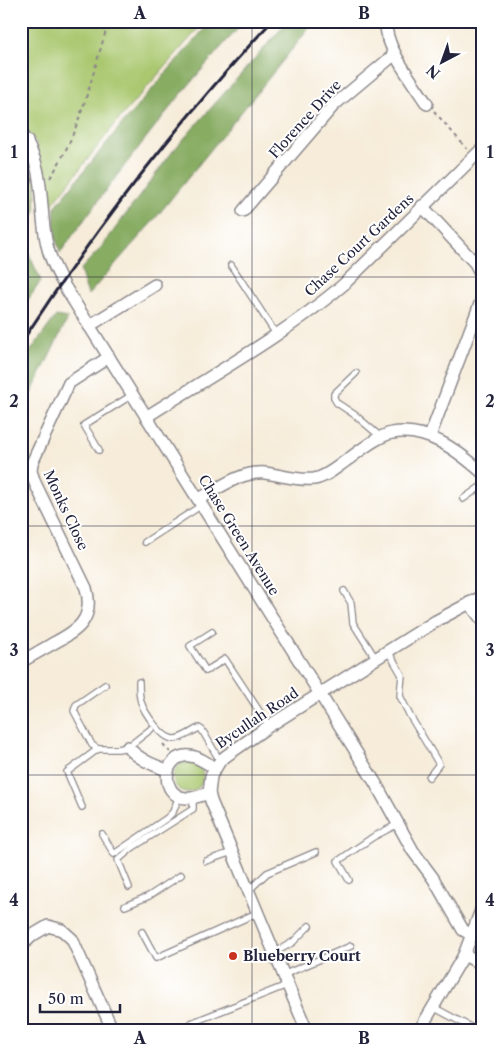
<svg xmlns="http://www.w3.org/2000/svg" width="504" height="1052" viewBox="0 0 504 1052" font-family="'Libre Caslon Text',serif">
<rect width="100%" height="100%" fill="#fff"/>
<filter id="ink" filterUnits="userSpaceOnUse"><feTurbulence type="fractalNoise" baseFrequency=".02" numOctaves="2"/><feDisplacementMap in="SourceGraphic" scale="10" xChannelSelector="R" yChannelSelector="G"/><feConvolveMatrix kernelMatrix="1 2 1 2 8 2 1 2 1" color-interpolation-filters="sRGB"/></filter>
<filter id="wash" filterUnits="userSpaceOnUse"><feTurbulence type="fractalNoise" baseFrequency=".0096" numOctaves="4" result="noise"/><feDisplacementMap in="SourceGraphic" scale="20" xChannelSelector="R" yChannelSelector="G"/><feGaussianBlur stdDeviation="1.12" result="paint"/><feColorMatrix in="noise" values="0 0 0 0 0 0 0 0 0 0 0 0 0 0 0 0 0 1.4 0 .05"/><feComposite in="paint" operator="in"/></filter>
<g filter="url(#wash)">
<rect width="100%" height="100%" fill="#f6ecd9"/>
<!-- green -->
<g fill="#aac870" stroke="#667556">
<polygon points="21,21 205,21 120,118 51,206 36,142 21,124"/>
<polygon points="27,169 32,169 36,181 35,214 21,227 21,173"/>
<circle cx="188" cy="777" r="15"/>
</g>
<!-- forest -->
<g fill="#87ac62" stroke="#54674e">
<path d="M 211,21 L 245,21 C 178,93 118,173 60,253 L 54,230 L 55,207 L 121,125 Z"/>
<polygon points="288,21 315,21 154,220 88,295 80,270 100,249 173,151"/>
<polygon points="21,236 41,281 21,310"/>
<polygon points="56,316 68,318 21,414 21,364"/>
</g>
</g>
<g filter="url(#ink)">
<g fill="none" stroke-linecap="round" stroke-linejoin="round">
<defs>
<g id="lane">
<polyline points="231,265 276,334"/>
<polyline points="356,373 334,394 334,398 337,403 355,415 382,438"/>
<polyline points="99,450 84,425 132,395"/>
<polyline points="463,499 483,485"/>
<polyline points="145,542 202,505"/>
<polyline points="344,591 351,603 353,623 376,659"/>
<polyline points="212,632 190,646 206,671 225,659 269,726"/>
<polyline points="388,651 402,675 400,696 410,716 439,764 429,777"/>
<path d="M 139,682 C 139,688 139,696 141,702 C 144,712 162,739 174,739 C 182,739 192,731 199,728 L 202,730 L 220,761"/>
<polyline points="105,685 76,705 74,711 92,745 98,749 118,749 128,747 151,729"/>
<polyline points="82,807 67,772 98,749"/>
<polyline points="102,834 114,854 167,818 173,812 179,796"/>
<polyline points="206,861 232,852"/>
<polyline points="349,880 338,861 373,837 398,824"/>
<polyline points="129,887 118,860 132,848 193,809 193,798"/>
<polyline points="248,891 267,873 316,852"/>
<polyline points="125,906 149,896 181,875"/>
<polyline points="142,932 156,958 257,913"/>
<polyline points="274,953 293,942 309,926"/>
<polyline points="283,975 351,946"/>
<polyline points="433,1007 476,1030"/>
<polyline points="191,1023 287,985"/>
</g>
<g id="street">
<path d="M 386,21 C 384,47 413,82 427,104"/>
<path d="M 21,134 C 47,168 38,207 47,245 C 50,260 58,274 65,287 L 320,694 L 376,784 L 413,851 L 433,878 L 463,930 L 472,935"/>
<polyline points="21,158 27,141"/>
<path d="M 422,206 L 475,263 C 482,274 483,283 483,296 L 430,436"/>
<polyline points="243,211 334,105 395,54"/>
<polyline points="89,326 155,285"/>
<path d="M 146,417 C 212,375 284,335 343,285 L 483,148"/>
<path d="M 199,499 C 219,488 241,471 265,473 C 281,475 298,481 314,479 C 327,477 339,465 350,458 C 362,449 378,436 392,433 C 428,427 458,451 483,473"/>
<polyline points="469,603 483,621"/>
<path d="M 21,662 C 31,656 42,650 52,644 C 77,631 95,620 86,588 L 35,483 L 31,471 L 32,463 L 69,383 L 109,357"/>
<path d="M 128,747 C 138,759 153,765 167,770"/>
<path d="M 209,793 C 202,795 194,799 186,798 C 159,796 162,753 190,756 C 199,757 207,763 214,768"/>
<polyline points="21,946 33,935 48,926 62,930 72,939 109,1022 112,1031"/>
<polyline points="464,955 483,965"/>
<polyline points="307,1031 211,801 209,793 211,776 220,761 226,756 269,726 388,651 436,621 483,596"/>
<polyline points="419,1031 464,955 483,905"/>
</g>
</defs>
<!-- lane casing -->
<use href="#lane" stroke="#8c878a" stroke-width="8"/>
<!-- street casing -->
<use href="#street" stroke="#8c878a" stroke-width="14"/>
<!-- path -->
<g stroke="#8c878a" stroke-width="2" stroke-dasharray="4 4" stroke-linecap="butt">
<polyline points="434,111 467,149"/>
<path d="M 50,178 C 81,131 92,74 109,21"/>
<polyline points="21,230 33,220"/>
<polyline points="163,744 170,752"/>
</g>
<!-- lane -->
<use href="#lane" stroke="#fff" stroke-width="5.5"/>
<!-- street -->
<use href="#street" stroke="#fff" stroke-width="11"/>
<!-- rail -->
<path stroke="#22223b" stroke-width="3" d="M 21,343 C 95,229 179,121 272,21"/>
</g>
</g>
<!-- grid -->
<path fill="none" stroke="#22223b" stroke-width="1" stroke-opacity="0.55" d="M 252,21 L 252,1031M 21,277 L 483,277M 21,526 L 483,526M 21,775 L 483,775"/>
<!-- markers -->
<circle fill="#c8321e" stroke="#fff" stroke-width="2" cx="233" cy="956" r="5"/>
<g text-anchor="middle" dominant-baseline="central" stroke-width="4" stroke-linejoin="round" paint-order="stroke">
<!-- street labels -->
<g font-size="14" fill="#22223b" stroke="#fff">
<text transform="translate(305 119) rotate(-48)">Florence Drive</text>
<text transform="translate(359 245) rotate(-43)">Chase Court Gardens</text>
<text transform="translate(66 510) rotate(65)">Monks Close</text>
<text transform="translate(239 535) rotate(58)">Chase Green Avenue</text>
<text transform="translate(257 718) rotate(-34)">Bycullah Road</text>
</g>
<!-- poi labels -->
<g font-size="14" font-weight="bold" fill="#22223b" stroke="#fff" text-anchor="start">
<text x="243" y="956">Blueberry Court</text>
</g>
</g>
<!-- margin -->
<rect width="504" height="1052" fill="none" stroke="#fff" stroke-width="55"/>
<!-- north arrow -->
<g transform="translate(442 62) rotate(221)" stroke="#ffffff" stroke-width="4" paint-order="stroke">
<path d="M0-4L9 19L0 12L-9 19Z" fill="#22223b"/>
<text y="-8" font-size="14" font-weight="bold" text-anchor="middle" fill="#22223b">N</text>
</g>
<!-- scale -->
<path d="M40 1004v8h80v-8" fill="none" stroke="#22223b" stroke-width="2.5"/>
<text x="48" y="1004" font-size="15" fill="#22223b" stroke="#ffffff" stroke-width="4" paint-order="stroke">50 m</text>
<rect x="28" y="28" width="448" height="996" fill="none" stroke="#22223b" stroke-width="2"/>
<g font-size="16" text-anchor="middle" font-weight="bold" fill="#22223b">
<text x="140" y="19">A</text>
<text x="364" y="19">B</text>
<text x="14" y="158">1</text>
<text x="490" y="158">1</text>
<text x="14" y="407">2</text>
<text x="490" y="407">2</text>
<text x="14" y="656">3</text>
<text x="490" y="656">3</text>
<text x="14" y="906">4</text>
<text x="490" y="906">4</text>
<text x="140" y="1044">A</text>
<text x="364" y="1044">B</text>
</g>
</svg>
